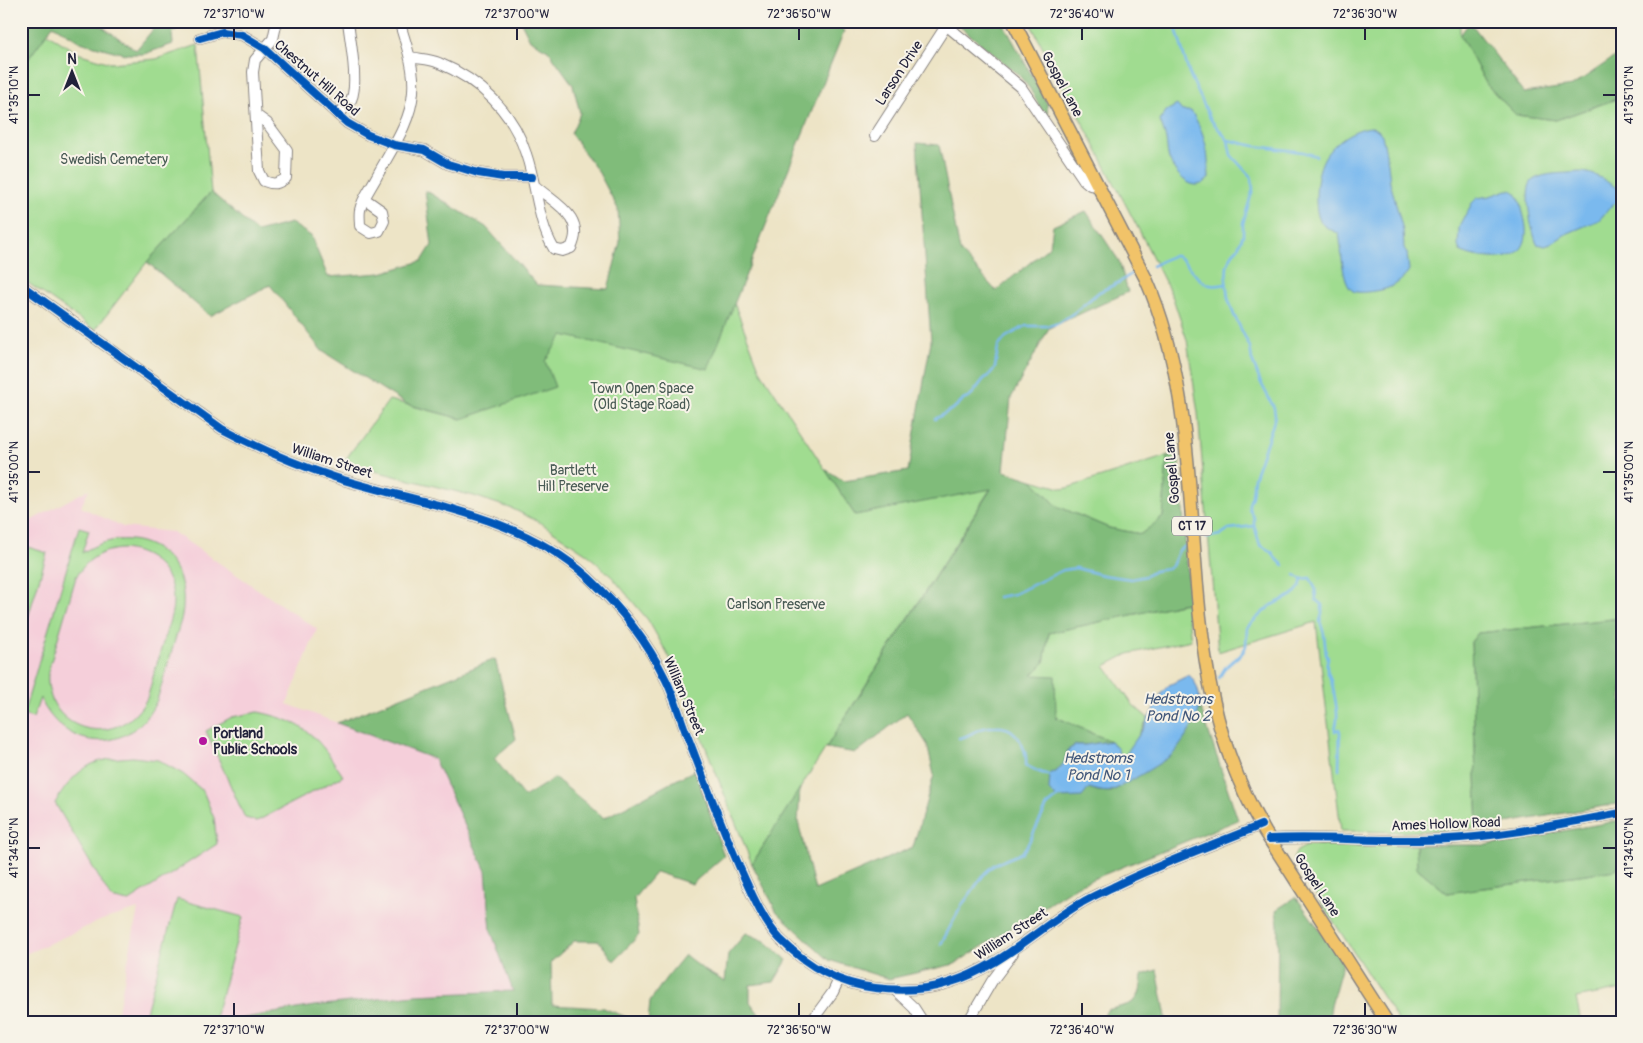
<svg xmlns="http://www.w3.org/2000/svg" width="1643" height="1043" viewBox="0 0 1643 1043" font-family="Pangolin,sans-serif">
<rect width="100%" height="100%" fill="#f7f3e8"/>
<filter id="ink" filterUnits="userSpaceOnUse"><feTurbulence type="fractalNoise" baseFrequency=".02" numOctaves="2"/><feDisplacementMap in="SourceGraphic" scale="10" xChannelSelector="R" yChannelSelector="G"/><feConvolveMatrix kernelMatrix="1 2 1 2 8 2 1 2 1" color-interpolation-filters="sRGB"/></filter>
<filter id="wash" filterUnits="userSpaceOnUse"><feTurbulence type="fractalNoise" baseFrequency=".0096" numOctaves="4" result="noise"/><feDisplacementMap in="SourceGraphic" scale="20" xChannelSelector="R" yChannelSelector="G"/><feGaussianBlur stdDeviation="1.12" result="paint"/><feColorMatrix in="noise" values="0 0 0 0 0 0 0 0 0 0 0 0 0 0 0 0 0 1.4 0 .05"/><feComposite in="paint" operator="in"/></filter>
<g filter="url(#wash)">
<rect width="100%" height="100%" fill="#ede4c6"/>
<!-- built -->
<polygon fill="#f5cfda" points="89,489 81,507 123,527 173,532 317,629 287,704 434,759 486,871 491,931 513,991 414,995 314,1006 221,1022 116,1022 138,909 102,920 21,956 21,526"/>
<!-- green -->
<g fill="#a0dc90" stroke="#617f66" fill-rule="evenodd">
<polygon points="1029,21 1460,21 1460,35 1487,85 1516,115 1556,120 1622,97 1622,618 1478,633 1471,642 1478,828 1405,832 1341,831 1316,622 1218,652 1198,413 1187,340 1173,298 1139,230"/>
<polygon points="47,33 77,53 111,63 156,59 198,45 211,192 147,262 95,330 21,278 21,63 24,64"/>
<polygon points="734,303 760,370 855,515 991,488 752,864 672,662 648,620 613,578 587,554 541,523 513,509 474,496 343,463 389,400 462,419 545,361 552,350 551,335"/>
<polygon points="1167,456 1163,518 1141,534 1109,528 1057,506 1032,480 1064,489"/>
<path d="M 79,527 L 89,530 L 82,553 C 136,518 196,556 181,620 L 157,700 C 131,756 65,753 40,698 L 33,718 L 23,715 ZM 122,549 C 150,551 174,572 173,602 C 173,613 168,625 165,636 C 159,656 153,676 148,696 C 122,752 43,734 48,672 L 76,577 C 86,560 101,550 122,549 Z"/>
<polygon points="21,545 47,553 21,641"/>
<polygon points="1186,603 1191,640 1128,654 1105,666 1133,705 1148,718 1132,747 1121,761 1117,747 1110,741 1056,717 1031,675 1044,663 1049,633"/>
<path d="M 258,712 C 306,722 317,736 343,776 L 257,821 L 245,818 L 206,731 L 232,717 Z"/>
<path d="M 133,757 L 158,760 L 183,774 L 203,791 L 214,818 L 217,844 L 128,902 L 111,898 L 55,803 C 66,785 80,766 101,761 C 111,758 123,758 133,757 Z"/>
<polygon points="1308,845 1416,845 1417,868 1447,893 1616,870 1622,860 1622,989 1576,998 1581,1022 1399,1022 1293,859 1297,851"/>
<polygon points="177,899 243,917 214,1022 181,1022 146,1012"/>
</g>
<!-- forest -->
<g fill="#80bc7a" stroke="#516f5a">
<polygon points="21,21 94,21 136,50 160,21 184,21 172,34 173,44 144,54 125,54 80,42 53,25 24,65 21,63"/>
<polygon points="523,21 833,21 844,31 708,369 563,335 545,361 555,387 462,419 406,404 322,351 270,285 210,316 147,262 211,192 257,232 291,223 311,236 328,277 381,273 422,261 432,245 425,190 486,227 537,285 608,289 620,242 618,209 599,173 571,134 580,113 573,85 548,50 530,40 522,24"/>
<polygon points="953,21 1002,21 1047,103 1048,116 1042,111 1030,89 1018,74"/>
<polygon points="1470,22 1524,93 1572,86 1622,52 1622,97 1556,120 1516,115 1487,85 1460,35"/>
<polygon points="917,143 939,145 960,251 996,291 1050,246 1053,226 1086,211 1119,261 1128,292 1049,328 1011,398 1004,471 1032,480 1057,506 1109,528 1141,534 1163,517 1167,456 1179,458 1190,602 1049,633 1044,663 1032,675 1055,676 1056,717 1110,741 1085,745 1076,745 1068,750 1064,763 1056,772 1089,788 1098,791 1111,792 1173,754 1197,716 1200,706 1238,820 1078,885 955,964 889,979 829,960 777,912 752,864 800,788 798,822 815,890 913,847 934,775 927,744 907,713 856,753 826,748 991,489 855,515 825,469 844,481 908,471 931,341"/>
<polygon points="1622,618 1622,803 1478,828 1471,642 1478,633"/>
<polygon points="495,659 516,739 494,758 524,797 555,778 604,818 695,770 724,856 692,884 656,872 634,898 639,935 614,961 599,941 574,941 551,962 552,1005 603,1008 639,1022 221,1022 314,1006 414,995 513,991 491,931 486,871 434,759 337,723"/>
<polygon points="1622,820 1622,860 1616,870 1447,893 1417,868 1416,845 1487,845"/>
<polygon points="1296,897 1343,962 1331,1005 1329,1022 1277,1022 1278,924 1276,910"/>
<polygon points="746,933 765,941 787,960 774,982 750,985 750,1002 765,1022 648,1022 650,1001 666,978 685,955 704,970 725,982 728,954"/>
<path d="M 1157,970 L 1167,1022 L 1101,1022 L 1107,1010 C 1134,1003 1140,1005 1142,975 Z"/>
</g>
<!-- water -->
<g fill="#7ab9ee" stroke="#4e6e94">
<path d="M 1177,105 L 1182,111 L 1191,111 C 1206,135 1208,149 1209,178 C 1195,196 1175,175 1169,159 C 1167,153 1167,146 1166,140 C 1165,134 1162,127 1160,121 L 1166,111 Z"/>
<path d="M 1372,127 L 1378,130 L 1382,135 L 1388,163 L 1390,182 L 1403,230 L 1404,248 L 1407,253 L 1409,270 C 1403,281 1392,288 1381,290 C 1374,291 1359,294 1353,291 C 1341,284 1342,247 1339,234 C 1333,230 1324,228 1320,221 C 1317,215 1316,206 1316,199 C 1316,185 1318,169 1325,157 C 1334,142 1354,128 1372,127 Z"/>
<path d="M 1579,172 C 1597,172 1607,183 1622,191 L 1622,198 L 1616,201 L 1599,220 L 1566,234 L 1551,244 L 1545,246 L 1537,244 C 1532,233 1522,188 1533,180 C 1545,172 1566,174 1579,172 Z"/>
<path d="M 1507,190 C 1511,190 1515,191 1517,195 C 1521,200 1522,208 1523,213 C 1532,243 1522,260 1490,258 C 1480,257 1470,256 1460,251 L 1458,246 L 1459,228 L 1472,203 L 1477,198 L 1490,196 Z"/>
<path d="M 1189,675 C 1199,683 1202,702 1198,714 C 1195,724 1181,745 1174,753 C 1170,758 1118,789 1111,791 C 1105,793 1096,790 1089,788 L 1082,797 L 1057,798 L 1049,790 L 1050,773 L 1056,772 L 1064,763 L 1068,750 L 1076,745 L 1085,745 L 1110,741 L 1117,747 L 1121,761 L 1143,729 L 1162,692 L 1169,685 Z"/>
</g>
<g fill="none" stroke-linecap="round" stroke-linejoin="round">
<!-- stream -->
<g stroke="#7ab9ee" stroke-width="2.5">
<polyline points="1174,21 1189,73 1211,120 1228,140 1255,146 1303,152 1316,156"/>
<polyline points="1228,140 1231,155 1251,177 1253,189 1243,223 1243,235 1238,248 1233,253 1227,266 1226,280 1228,298 1234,315 1250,347 1252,360 1260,381 1274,408 1275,415 1273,424 1254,478 1252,496 1249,504 1249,509 1254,518 1254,525 1260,545 1272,552 1276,559 1284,565"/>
<polyline points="1613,202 1622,201"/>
<path d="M 1152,266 C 1159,263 1167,257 1174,256 C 1185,255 1195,282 1210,285 C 1215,286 1221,285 1226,284"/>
<polyline points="935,419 953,409 963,400 970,397 983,380 989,375 995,368 998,347 1006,337 1026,326 1048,326 1059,323 1075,312 1099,292 1120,282 1131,274"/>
<polyline points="1205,538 1220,535 1229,529 1254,526"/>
<path d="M 1295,575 L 1302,579 L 1310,578 L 1315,587 L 1316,600 L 1322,605 L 1322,614 L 1320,621 L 1324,634 L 1326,654 L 1328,658 C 1324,669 1330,675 1332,684 C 1334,692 1338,712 1337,719 C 1337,724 1335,726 1335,731 L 1339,729 L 1340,732 L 1339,770"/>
<polyline points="998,597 1014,594 1063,570 1076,568 1103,575 1131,579 1146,576 1154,571 1167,569 1172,566 1179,550 1187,545"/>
<polyline points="1219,678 1225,668 1243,652 1246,646 1247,627 1270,606 1293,595 1300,587 1302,579"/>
<path d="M 959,738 C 966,737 970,734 976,731 C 986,726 1007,724 1014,733 C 1016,734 1017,737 1019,739 C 1024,748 1027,754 1026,765 C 1030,769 1045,774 1051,776"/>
<polyline points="941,944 962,905 985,873 995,864 1022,853 1028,844 1047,806 1058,797"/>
</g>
</g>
</g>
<g filter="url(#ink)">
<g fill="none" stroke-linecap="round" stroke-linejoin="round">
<defs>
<g id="minor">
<polyline points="941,21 1021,87 1084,180 1090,185 1099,186"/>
<polyline points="200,38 222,32 242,35 264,48 347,123 368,135 394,145 424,150 448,164 478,173 503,177 532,177"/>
<path d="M 410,57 C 419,59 431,59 439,63 C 480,80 513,112 526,154 C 537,185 537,221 554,249 L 562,251 L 571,248 C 587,216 553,203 534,185"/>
<path d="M 256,115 L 267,123 L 287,150 L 286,178 C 278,184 274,185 264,181 L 259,171 L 253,72 L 255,60 L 273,39 L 277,21"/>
<path d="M 338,115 C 342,110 348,105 351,100 C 359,84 350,40 348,21"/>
<polyline points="875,136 946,26"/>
<path d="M 365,199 L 382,211 L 384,221 L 379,231 L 371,233 L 360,226 C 360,221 359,215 360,210 C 362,199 372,186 377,176 C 391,150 411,122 413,92 C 415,68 406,44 399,21"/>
<path d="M 21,285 L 222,429 C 258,448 295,464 334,477 C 421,505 518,513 589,578 C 621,608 647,641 666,680 C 674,696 679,714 685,730 C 704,779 722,828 743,875 C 753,897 764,922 780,939 C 806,965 838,984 875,988 C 900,991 923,991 948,983 C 999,968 1036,930 1081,903 C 1092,896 1105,891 1117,885 C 1164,862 1213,845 1261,825"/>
<path d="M 1269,839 C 1329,836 1389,843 1448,839 C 1507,836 1564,823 1622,813"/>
<polyline points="895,990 914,1008 923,1022"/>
<polyline points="811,1022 833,992 839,979"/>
<polyline points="968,1022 992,981 1013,953"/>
</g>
<path id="major" d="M 1013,21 L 1146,279 C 1204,411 1182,560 1213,699 C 1223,745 1241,790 1265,832 L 1387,1022"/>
</defs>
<!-- minor casing -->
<use href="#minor" stroke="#888380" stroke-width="12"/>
<!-- major casing -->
<use href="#major" stroke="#888380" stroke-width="15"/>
<!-- minor -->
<use href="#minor" stroke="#fff" stroke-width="10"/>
<!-- major -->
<use href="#major" stroke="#f1c369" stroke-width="12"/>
<defs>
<g id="cycleway">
<polyline points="200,38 222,32 242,35 264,48 347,123 368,135 394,145 424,150 448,164 478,173 503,177 532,177"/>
<path d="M 21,285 L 222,429 C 258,448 295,464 334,477 C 421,505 518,513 589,578 C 621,608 647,641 666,680 C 674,696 679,714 685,730 C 704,779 722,828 743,875 C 753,897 764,922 780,939 C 806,965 838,984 875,988 C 900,991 923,991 948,983 C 999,968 1036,930 1081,903 C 1092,896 1105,891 1117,885 C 1164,862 1213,845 1261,825"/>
<path d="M 1269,839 C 1329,836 1389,843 1448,839 C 1507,836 1564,823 1622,813"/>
</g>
</defs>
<!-- cycleway casing -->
<use href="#cycleway" stroke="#f7f3e8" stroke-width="11"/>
<!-- cycleway -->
<use href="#cycleway" stroke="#0057b8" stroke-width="8"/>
</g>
</g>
<!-- ticks -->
<path fill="none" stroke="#22223b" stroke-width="2" d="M 234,28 L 234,40M 517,28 L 517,40M 799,28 L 799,40M 1082,28 L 1082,40M 1365,28 L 1365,40M 28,95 L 40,95M 1603,95 L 1616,95M 28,472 L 40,472M 1603,472 L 1616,472M 28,848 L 40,848M 1603,848 L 1616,848M 234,1003 L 234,1016M 517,1003 L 517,1016M 799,1003 L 799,1016M 1082,1003 L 1082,1016M 1365,1003 L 1365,1016"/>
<!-- markers -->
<circle fill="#b5179e" stroke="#f7f3e8" stroke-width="2" cx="203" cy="741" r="5"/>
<g text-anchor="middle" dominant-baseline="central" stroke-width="4" stroke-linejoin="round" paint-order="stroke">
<!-- shield labels -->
<rect fill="#f7f3e8" stroke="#62616f" stroke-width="1" x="1172" y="516.5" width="40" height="19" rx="4"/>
<g font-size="12" font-weight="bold" fill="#22223b">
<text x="1192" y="526">CT 17</text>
</g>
<!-- street labels -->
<g font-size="14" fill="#22223b" stroke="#f7f3e8">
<text transform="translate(899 73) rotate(-57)">Larson Drive</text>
<text transform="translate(317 78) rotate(41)">Chestnut Hill Road</text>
<text transform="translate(1062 84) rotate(62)">Gospel Lane</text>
<text transform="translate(332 461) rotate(18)">William Street</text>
<text transform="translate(1172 468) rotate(-95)">Gospel Lane</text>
<text transform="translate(684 696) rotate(67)">William Street</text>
<text transform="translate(1446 824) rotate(-2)">Ames Hollow Road</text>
<text transform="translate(1317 885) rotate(57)">Gospel Lane</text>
<text transform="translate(1011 934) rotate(-33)">William Street</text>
</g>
<!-- park labels -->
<g font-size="14" fill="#485a54" stroke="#f7f3e8">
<text x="114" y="159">Swedish Cemetery</text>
<text x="642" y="388">Town Open Space<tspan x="642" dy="16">(Old Stage Road)</tspan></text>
<text x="573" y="470">Bartlett<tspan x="573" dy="16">Hill Preserve</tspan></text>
<text x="776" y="604">Carlson Preserve</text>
</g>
<!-- poi labels -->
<g font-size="14" font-weight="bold" fill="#22223b" stroke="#f7f3e8" text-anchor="start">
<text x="213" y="733">Portland<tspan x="213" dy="16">Public Schools</tspan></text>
</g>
<!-- water labels -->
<g font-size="15" font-style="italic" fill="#41577a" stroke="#f7f3e8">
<text x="1178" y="699">Hedstroms<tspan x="1178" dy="17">Pond No 2</tspan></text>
<text x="1098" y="758">Hedstroms<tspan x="1098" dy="17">Pond No 1</tspan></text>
</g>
</g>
<!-- margin -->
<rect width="1643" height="1043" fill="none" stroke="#f7f3e8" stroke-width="55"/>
<!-- north arrow -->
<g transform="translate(72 72)" stroke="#f7f3e8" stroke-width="4" paint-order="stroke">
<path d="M0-4L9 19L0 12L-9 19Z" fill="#22223b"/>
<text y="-8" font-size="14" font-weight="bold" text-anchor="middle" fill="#22223b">N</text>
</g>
<rect x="28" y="28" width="1588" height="988" fill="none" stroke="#22223b" stroke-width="2"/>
<g font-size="12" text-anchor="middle" fill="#22223b">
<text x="234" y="18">72°37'10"W</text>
<text x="517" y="18">72°37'00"W</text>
<text x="799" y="18">72°36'50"W</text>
<text x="1082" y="18">72°36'40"W</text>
<text x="1365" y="18">72°36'30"W</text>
<text transform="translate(14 95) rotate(-90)" y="4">41°35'10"N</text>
<text transform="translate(1629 95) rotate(-90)" y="4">41°35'10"N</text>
<text transform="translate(14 472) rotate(-90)" y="4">41°35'00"N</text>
<text transform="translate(1629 472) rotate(-90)" y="4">41°35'00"N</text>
<text transform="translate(14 848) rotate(-90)" y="4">41°34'50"N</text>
<text transform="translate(1629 848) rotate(-90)" y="4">41°34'50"N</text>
<text x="234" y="1034">72°37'10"W</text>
<text x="517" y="1034">72°37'00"W</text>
<text x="799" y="1034">72°36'50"W</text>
<text x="1082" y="1034">72°36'40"W</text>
<text x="1365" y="1034">72°36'30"W</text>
</g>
</svg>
